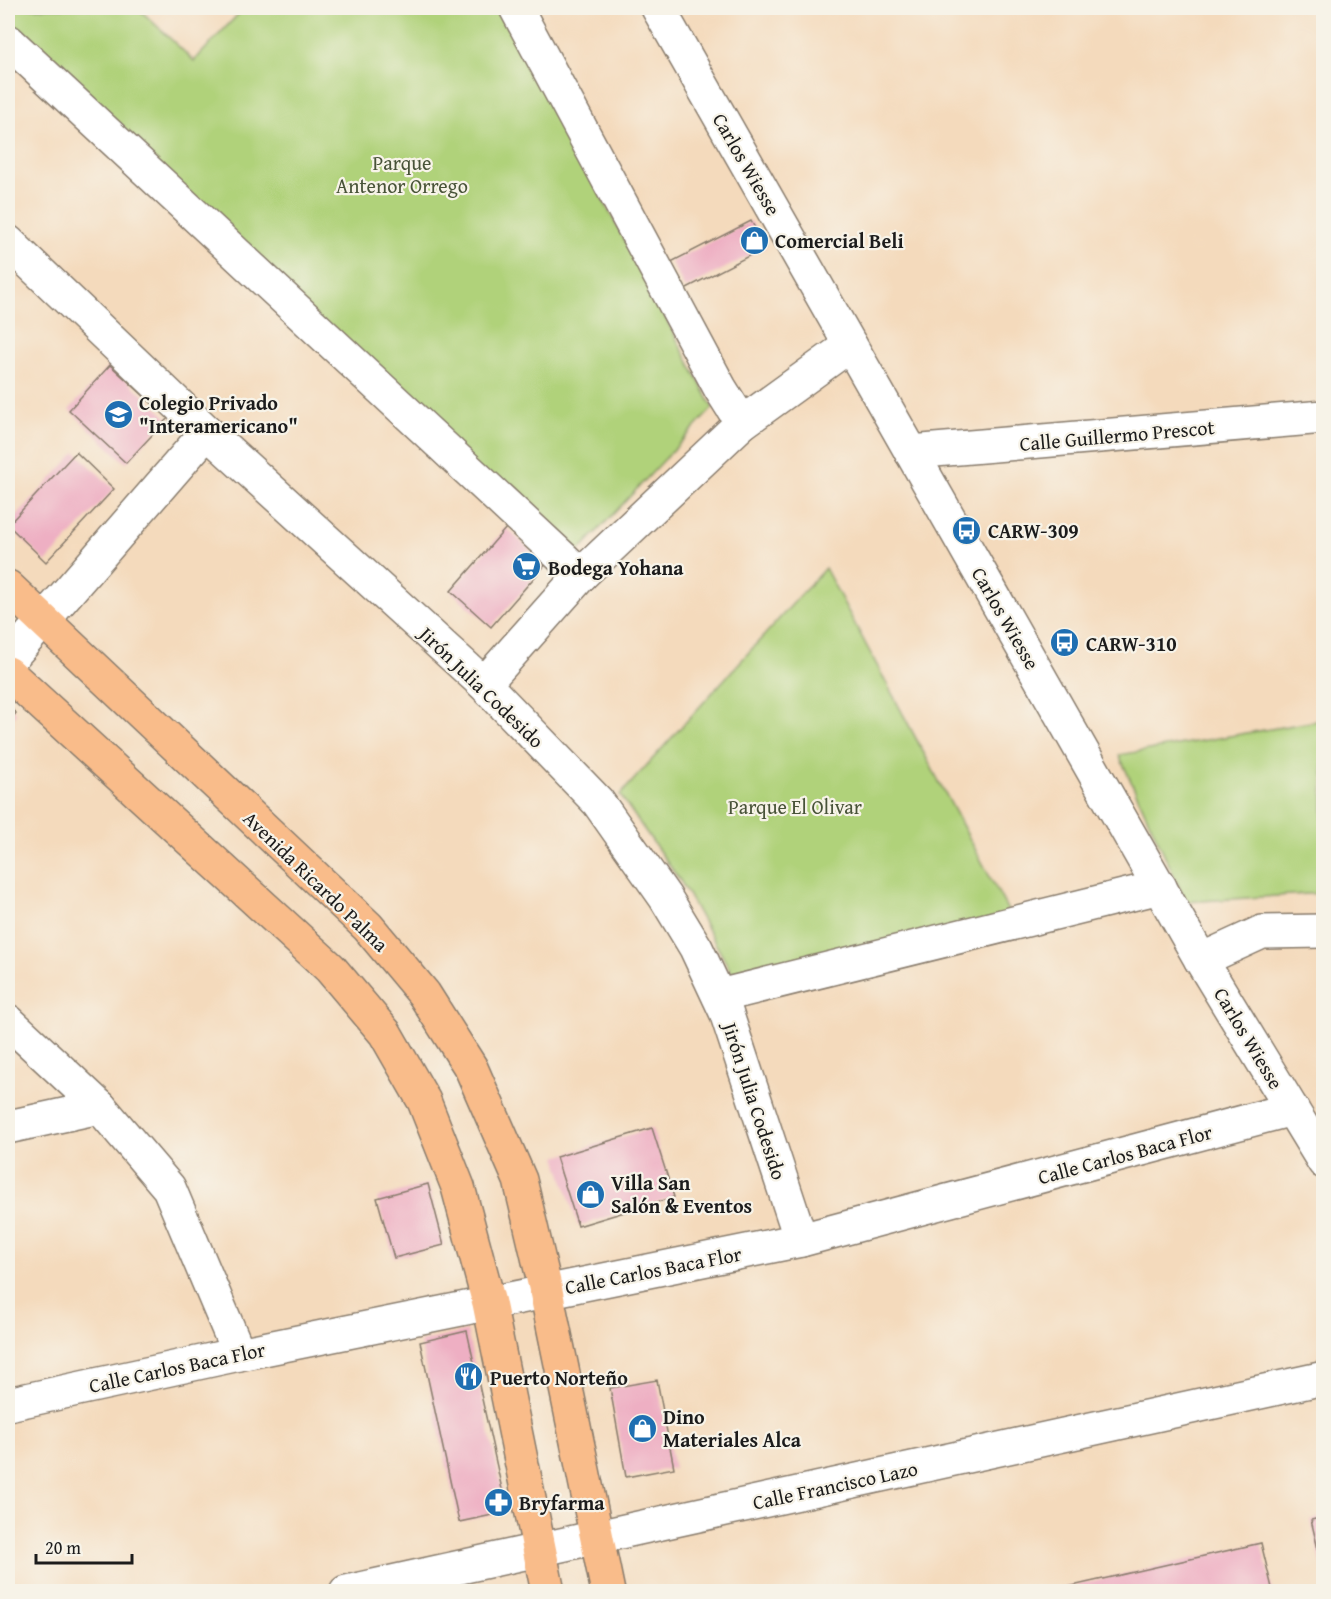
<svg xmlns="http://www.w3.org/2000/svg" width="1331" height="1599" viewBox="0 0 1331 1599" font-family="'Gentium Book Plus',serif">
<rect width="100%" height="100%" fill="#f7f3e8"/>
<filter id="ink" filterUnits="userSpaceOnUse"><feTurbulence type="fractalNoise" baseFrequency=".0167" numOctaves="2"/><feDisplacementMap in="SourceGraphic" scale="12" xChannelSelector="R" yChannelSelector="G"/><feConvolveMatrix kernelMatrix="1 2 1 2 8 2 1 2 1" color-interpolation-filters="sRGB"/></filter>
<filter id="wash" filterUnits="userSpaceOnUse"><feTurbulence type="fractalNoise" baseFrequency=".008" numOctaves="4" result="noise"/><feDisplacementMap in="SourceGraphic" scale="24" xChannelSelector="R" yChannelSelector="G"/><feGaussianBlur stdDeviation="1.35" result="paint"/><feColorMatrix in="noise" values="0 0 0 0 0 0 0 0 0 0 0 0 0 0 0 0 0 1.4 0 .05"/><feComposite in="paint" operator="in"/></filter>
<g filter="url(#wash)">
<rect width="100%" height="100%" fill="#f4dabc"/>
<!-- green -->
<g fill="#b0d27a" stroke="#66774b" stroke-width="1.5">
<polygon points="8,8 138,8 194,61 244,8 502,8 713,408 573,557 8,35"/>
<polygon points="825,568 1014,922 733,975 681,882 620,795"/>
<polygon points="1323,720 1323,893 1186,902 1119,755"/>
</g>
<g id="blocks">
<!-- building -->
<g fill="#eeafc3">
<polygon points="751,221 766,247 685,289 671,262"/>
<polygon points="110,365 168,418 126,463 69,410"/>
<polygon points="76,452 114,489 46,562 8,525"/>
<polygon points="506,528 546,564 491,627 451,591"/>
<polygon points="8,705 16,713 8,723"/>
<polygon points="652,1128 674,1197 578,1226 556,1157"/>
<polygon points="428,1184 444,1245 394,1258 377,1198"/>
<polygon points="467,1331 507,1512 459,1522 420,1342"/>
<polygon points="657,1380 674,1468 626,1477 610,1388"/>
<polygon points="1324,1517 1324,1569 1323,1570 1311,1520"/>
<polygon points="1261,1543 1273,1592 1050,1592 1050,1591"/>
</g>
</g>
</g>
<g filter="url(#ink)">
<use href="#blocks" fill-opacity="0" stroke="#887b6c" stroke-width="1.5"/>
<g fill="none" stroke-linecap="round" stroke-linejoin="round">
<defs>
<g id="street">
<polyline points="516,8 720,388 742,423"/>
<polyline points="658,8 1201,960 1324,1162"/>
<polyline points="8,41 581,575"/>
<polyline points="8,242 207,432 484,684 598,802 665,897 696,948 726,1012 801,1240"/>
<polyline points="911,452 1324,417"/>
<polyline points="8,661 207,432"/>
<polyline points="484,684 581,575 742,423 850,345"/>
<polyline points="1201,960 1262,932 1324,931"/>
<polyline points="719,996 1160,887"/>
<polyline points="8,1021 100,1107 169,1188 239,1354"/>
<polyline points="8,1127 100,1107"/>
<polyline points="8,1404 239,1354 801,1240 1292,1109"/>
<polyline points="346,1592 1324,1378"/>
</g>
<g id="primary">
<polyline points="8,587 368,927 424,994 471,1068 520,1180 546,1291 608,1592"/>
<polyline points="8,673 330,968 385,1033 424,1101 458,1187 489,1303 548,1592"/>
</g>
</defs>
<!-- street casing -->
<use href="#street" stroke="#887b6c" stroke-width="36"/>
<!-- primary casing -->
<use href="#primary" stroke="#887b6c" stroke-width="36"/>
<!-- street -->
<use href="#street" stroke="#fff" stroke-width="33"/>
<!-- primary -->
<use href="#primary" stroke="#f9bc8a" stroke-width="33"/>
</g>
</g>
<!-- icons -->
<defs>
<symbol id="shop-disc" viewBox="-11 -11 22 22"><circle r="9.5" fill="#1f6fb2" stroke="#f7f3e8"/><path d="M-5-2.5h2.3a2.7 3.5 0 0 1 5.4 0H5L5.5 6h-11ZM-1.5-2.5h3a1.5 2.3 0 0 0-3 0Z" fill="#fff"/></symbol>
<symbol id="school-disc" viewBox="-11 -11 22 22"><circle r="9.5" fill="#1f6fb2" stroke="#f7f3e8"/><path d="M0-5L7-2L0 1L-7-2ZM-4 1L0 2.5L4 1V4Q0 6-4 4Z" fill="#fff"/></symbol>
<symbol id="bus-disc" viewBox="-11 -11 22 22"><circle r="9.5" fill="#1f6fb2" stroke="#f7f3e8"/><path d="M-5-6H5V4H4V6H2V4H-2V6H-4V4H-5ZM-3.5-4V0h7V-4ZM-3.5 1.2v1.5H-2V1.2ZM2 1.2v1.5H3.5V1.2Z" fill="#fff"/></symbol>
<symbol id="supermarket-disc" viewBox="-11 -11 22 22"><circle r="9.5" fill="#1f6fb2" stroke="#f7f3e8"/><path d="M-6-5.5h2.5l.6 2H6L4.5 2H-2.5L-4.4-4H-6ZM-1.5 3.2a1.3 1.3 0 1 0 .1 0ZM3 3.2a1.3 1.3 0 1 0 .1 0Z" fill="#fff"/></symbol>
<symbol id="restaurant-disc" viewBox="-11 -11 22 22"><circle r="9.5" fill="#1f6fb2" stroke="#f7f3e8"/><path d="M-5-6h1v4h1v-4h1v4h1v-4h1v5L-1.5 .5V6h-2V.5L-5-1ZM5-6V6H3V1.5H1.5Q1.5-4 5-6Z" fill="#fff"/></symbol>
<symbol id="pharmacy-disc" viewBox="-11 -11 22 22"><circle r="9.5" fill="#1f6fb2" stroke="#f7f3e8"/><path d="M-2-6h4v4h4v4h-4v4h-4v-4h-4v-4h4Z" fill="#fff"/></symbol>
</defs>
<g fill-rule="evenodd">
<use href="#shop-disc" x="738" y="224" width="33" height="33"/>
<use href="#school-disc" x="102" y="398" width="33" height="33"/>
<use href="#bus-disc" x="950" y="514" width="33" height="33"/>
<use href="#supermarket-disc" x="510" y="550" width="33" height="33"/>
<use href="#bus-disc" x="1048" y="626" width="33" height="33"/>
<use href="#shop-disc" x="574" y="1178" width="33" height="33"/>
<use href="#restaurant-disc" x="452" y="1360" width="33" height="33"/>
<use href="#shop-disc" x="626" y="1412" width="33" height="33"/>
<use href="#pharmacy-disc" x="482" y="1486" width="33" height="33"/>
</g>
<g text-anchor="middle" dominant-baseline="central" stroke-width="4.5" stroke-linejoin="round" paint-order="stroke">
<!-- park labels -->
<g font-size="20" fill="#485338" stroke="#f7f3e8">
<text x="402" y="162">Parque<tspan x="402" dy="23">Antenor Orrego</tspan></text>
<text x="795" y="806">Parque El Olivar</text>
</g>
<!-- street labels -->
<g font-size="20" fill="#1c1c1c" stroke="#f7f3e8">
<text transform="translate(747 164) rotate(60)">Carlos Wiesse</text>
<text transform="translate(1117 435) rotate(-5)">Calle Guillermo Prescot</text>
<text transform="translate(1006 618) rotate(60)">Carlos Wiesse</text>
<text transform="translate(482 687) rotate(44)">Jirón Julia Codesido</text>
<text transform="translate(316 881) rotate(44)">Avenida Ricardo Palma</text>
<text transform="translate(1249 1038) rotate(59)">Carlos Wiesse</text>
<text transform="translate(755 1101) rotate(72)">Jirón Julia Codesido</text>
<text transform="translate(1125 1154) rotate(-15)">Calle Carlos Baca Flor</text>
<text transform="translate(653 1270) rotate(-11)">Calle Carlos Baca Flor</text>
<text transform="translate(177 1367) rotate(-12)">Calle Carlos Baca Flor</text>
<text transform="translate(835 1485) rotate(-12)">Calle Francisco Lazo</text>
</g>
<!-- poi labels -->
<g font-size="20" font-weight="bold" fill="#1c1c1c" stroke="#f7f3e8" text-anchor="start">
<text x="775" y="240">Comercial Beli</text>
<text x="139" y="402">Colegio Privado<tspan x="139" dy="23">"Interamericano"</tspan></text>
<text x="988" y="530">CARW-309</text>
<text x="548" y="567">Bodega Yohana</text>
<text x="1086" y="643">CARW-310</text>
<text x="611" y="1182">Villa San<tspan x="611" dy="23">Salón &amp; Eventos</tspan></text>
<text x="490" y="1377">Puerto Norteño</text>
<text x="663" y="1416">Dino<tspan x="663" dy="23">Materiales Alca</tspan></text>
<text x="519" y="1502">Bryfarma</text>
</g>
</g>
<!-- margin -->
<rect width="1331" height="1599" fill="none" stroke="#f7f3e8" stroke-width="30"/>
<!-- scale -->
<path d="M36 1554v9h96v-9" fill="none" stroke="#1c1c1c" stroke-width="3"/>
<text x="45" y="1554" font-size="18" fill="#1c1c1c" stroke="#f7f3e8" stroke-width="4.5" paint-order="stroke">20 m</text>
</svg>
